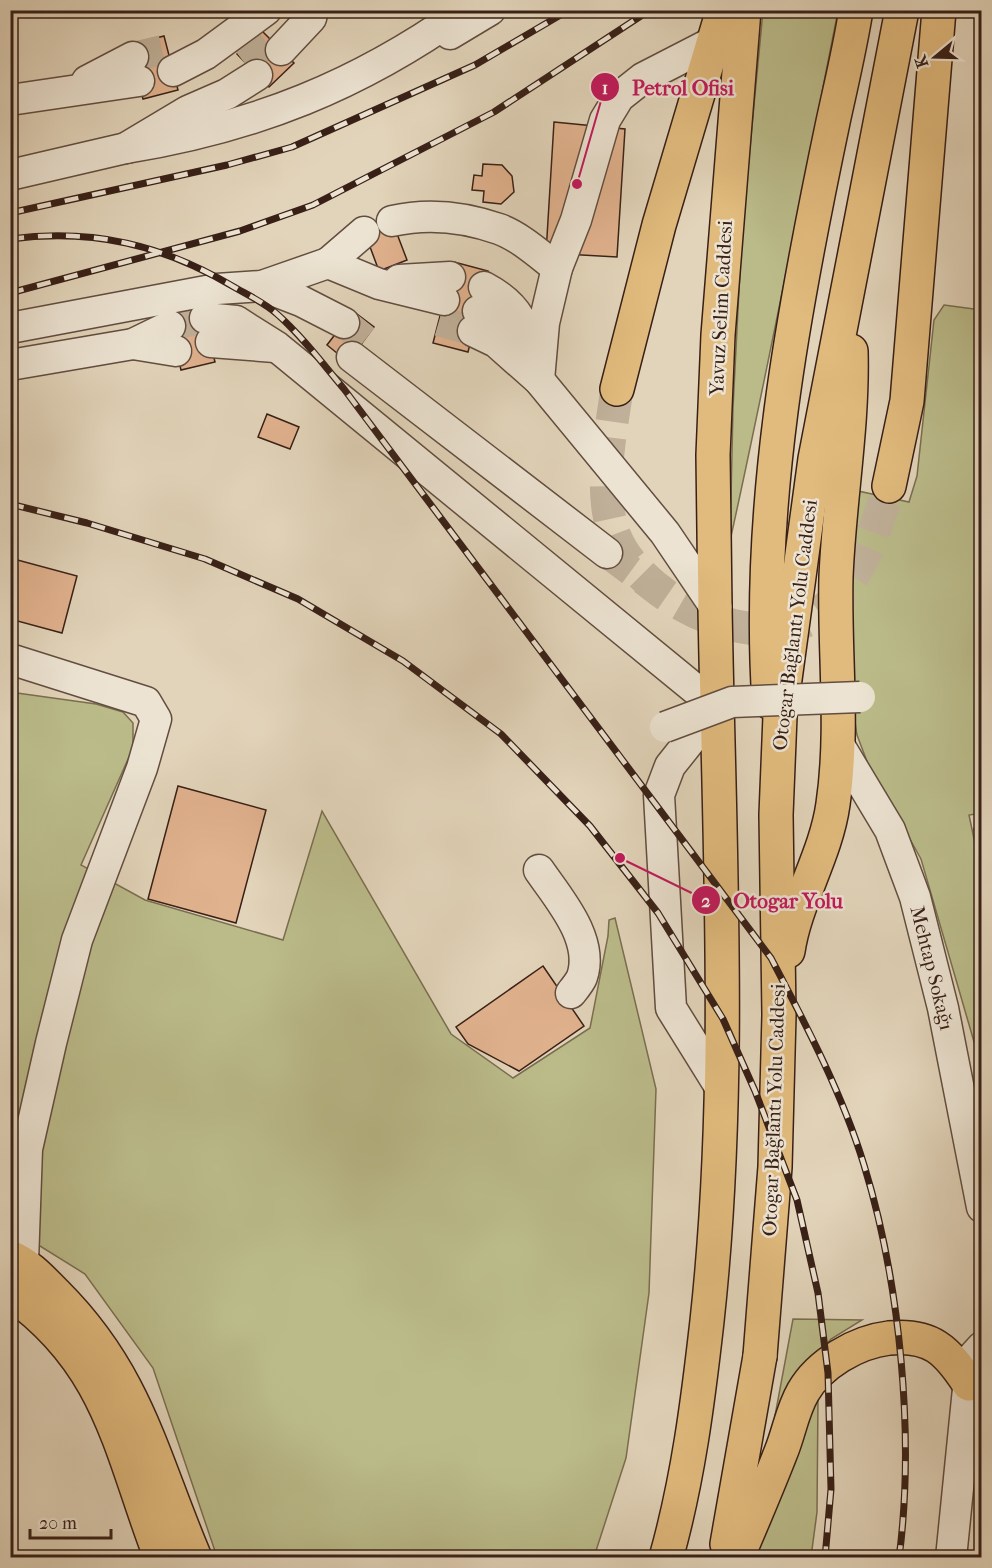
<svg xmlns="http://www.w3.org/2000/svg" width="992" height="1568" viewBox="0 0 992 1568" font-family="'IM FELL French Canon',serif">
<rect width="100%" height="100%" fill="#e2d4ba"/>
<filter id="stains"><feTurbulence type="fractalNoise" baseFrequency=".00333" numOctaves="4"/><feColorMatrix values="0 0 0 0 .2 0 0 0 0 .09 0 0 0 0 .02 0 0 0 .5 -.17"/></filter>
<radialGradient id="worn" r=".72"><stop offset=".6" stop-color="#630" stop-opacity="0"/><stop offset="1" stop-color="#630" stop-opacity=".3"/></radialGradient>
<!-- green -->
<g fill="#bbbb8a" stroke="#7a6e50" stroke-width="1.5">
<path d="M 763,11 L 838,11 C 803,188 769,365 730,541 L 733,408 L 742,231 Z"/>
<polygon points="944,305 981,310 982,813 969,815 982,877 981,1066 921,859 868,764 857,735 849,684 849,597 858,491 909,502 917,476 934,320"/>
<polygon points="17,693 96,704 123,712 133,723 133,748 81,865 145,900 283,940 322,811 451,1034 513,1078 590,1028 608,936 609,920 615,918 656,1089 649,1293 626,1458 594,1557 217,1557 153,1368 85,1274 11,1228 10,719"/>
<polygon points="793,1319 862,1320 831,1339 801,1374 769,1448"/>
<polygon points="818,1399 817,1512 811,1557 750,1558 799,1432"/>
</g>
<!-- building -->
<g fill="#e1b28e" stroke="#382017" stroke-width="1.5">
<polygon points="261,30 294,63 269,87 237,54"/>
<polygon points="164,36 178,90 143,99 130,45"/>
<polygon points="979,107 982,107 982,232 975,232"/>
<polygon points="554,122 625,129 617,257 546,253"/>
<polygon points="483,164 502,165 512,176 514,192 501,204 483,202 484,191 472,190 474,175 482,176"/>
<polygon points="391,218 407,260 379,271 363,228"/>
<polygon points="454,262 488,271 468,352 433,343"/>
<polygon points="202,308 215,362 181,370 168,316"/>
<polygon points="353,311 374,327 348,362 327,345"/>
<polygon points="267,414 299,427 290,449 258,437"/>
<polygon points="10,558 77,576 62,633 10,619"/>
<polygon points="178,786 266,810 236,923 148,899"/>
<polygon points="982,828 982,867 974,829"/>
<polygon points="543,966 584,1026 519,1071 468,1044 456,1027"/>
</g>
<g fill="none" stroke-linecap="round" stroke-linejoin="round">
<!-- minor-tunnel -->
<g stroke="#c0b099" stroke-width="30" stroke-dasharray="30 15" stroke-linecap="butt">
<polyline points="133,57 167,49"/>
<polyline points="243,61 272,39"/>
<polyline points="439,321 473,331"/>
<polyline points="344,323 365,340"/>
<polyline points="170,326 205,318"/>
<polyline points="607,553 657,590"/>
</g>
<!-- major-tunnel -->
<path stroke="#c0b099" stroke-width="33" stroke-dasharray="33 16" stroke-linecap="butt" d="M 617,389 C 611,432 600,481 611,524 C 628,596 755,659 818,614 C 860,584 874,533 889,486"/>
<defs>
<g id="minor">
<polyline points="450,34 490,10"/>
<polyline points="281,50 311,18 313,10"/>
<polyline points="173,71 206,54 266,10"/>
<polyline points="87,81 133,57"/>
<polyline points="10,100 139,81"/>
<path d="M 126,148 C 255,127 358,86 465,10"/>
<polyline points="10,175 126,148 188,111 227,94 257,75"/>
<path d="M 392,221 C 427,213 465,217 499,229 C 519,236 540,255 557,268"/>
<polyline points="328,263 364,232"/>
<polyline points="399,280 450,277"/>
<polyline points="262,286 301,301 344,323"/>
<path d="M 484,287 C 520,306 525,325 535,363"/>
<path d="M 478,311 C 498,317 509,321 519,340"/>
<polyline points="205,318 236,321 277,347 717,707 670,766 659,795 671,1008 722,1090"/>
<polyline points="10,328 217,289 262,286 328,263 379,284 444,300"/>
<polyline points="473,331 496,342 539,380 665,533 715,607"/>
<polyline points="211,342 275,347"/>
<polyline points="133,344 176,351"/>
<polyline points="352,357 607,553"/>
<polyline points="10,365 133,344 170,326"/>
<polyline points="539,380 544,323 557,268 576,220 605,120 619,97 643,78 713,42"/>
<polyline points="10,659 146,702 156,719 142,768 77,940 51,1043 27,1149 23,1262"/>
<polyline points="839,745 890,830 915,897 943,1008 982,1207"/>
<path d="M 539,870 C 558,898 595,939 582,977 C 580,982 575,988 571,993"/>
<polyline points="951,1558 971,1359 982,1347"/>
</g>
<g id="major">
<polyline points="617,389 659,225 723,10"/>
<polyline points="889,486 907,401 939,10"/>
<polyline points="715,607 713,455 718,335 744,10"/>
<path d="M 769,702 C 756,507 793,312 833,122 C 841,85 850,48 856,10"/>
<path d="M 788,951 C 795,902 826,855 833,804 C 844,729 834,652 836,577 C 839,501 853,427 851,351"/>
<polyline points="760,1356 775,1167 779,1015 776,815 780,716 815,459 902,10"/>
</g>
<g id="highway">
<path d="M 10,1257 C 29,1265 42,1280 56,1294 C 137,1375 152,1457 195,1558"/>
<path d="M 10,1293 C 111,1364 120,1452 161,1558"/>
<polyline points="727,1544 760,1356"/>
<path d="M 666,1558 C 688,1480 698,1401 707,1321 C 733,1084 719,845 715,607"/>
<path d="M 737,1558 C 752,1523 767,1488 781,1452 C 789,1433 792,1411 803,1392 C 819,1364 856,1342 889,1338 C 931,1334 947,1350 969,1384"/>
</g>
</defs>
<!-- minor casing -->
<use href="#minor" stroke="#624d40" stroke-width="33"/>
<!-- major casing -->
<use href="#major" stroke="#382017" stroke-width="36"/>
<!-- highway casing -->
<use href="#highway" stroke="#382017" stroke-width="36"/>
<!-- minor -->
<use href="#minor" stroke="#ece3d2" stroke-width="30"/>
<!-- major -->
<use href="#major" stroke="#e1ba7d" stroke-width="33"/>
<!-- highway -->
<use href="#highway" stroke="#e1ba7d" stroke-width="33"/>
<defs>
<g id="rail">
<polyline points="10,213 227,165 292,147 475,65 569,10"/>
<path d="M 10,239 C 93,228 163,245 234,287 C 248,295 265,303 277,314 C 302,336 323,364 344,389 L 771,958 C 806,1025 842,1093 864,1165 C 900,1282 915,1436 899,1558"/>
<polyline points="10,293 240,231 313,205 494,112 650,10"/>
<polyline points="10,504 87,523 205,559 298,599 403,661 501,734 590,826 658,913 723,1019 755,1091 797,1200 818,1293 828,1373 831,1489 825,1558"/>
</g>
</defs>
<!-- rail casing -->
<use href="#rail" stroke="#382017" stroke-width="7"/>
<!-- rail -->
<use href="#rail" stroke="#ece3d2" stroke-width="4.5" stroke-dasharray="14" stroke-linecap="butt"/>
<defs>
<polyline id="minor-bridge" points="665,727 732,702 860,697"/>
</defs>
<!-- minor-bridge casing -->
<use href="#minor-bridge" stroke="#624d40" stroke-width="33" stroke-linecap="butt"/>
<!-- minor-bridge -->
<use href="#minor-bridge" stroke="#ece3d2" stroke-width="30"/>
</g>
<g text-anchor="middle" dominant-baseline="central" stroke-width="5" stroke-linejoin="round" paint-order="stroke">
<!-- street labels -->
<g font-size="20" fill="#382017" stroke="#ece3d2">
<text transform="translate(721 308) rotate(-87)">Yavuz Selim Caddesi</text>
<text transform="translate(795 625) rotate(-83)">Otogar Bağlantı Yolu Caddesi</text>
<text transform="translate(932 968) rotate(76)">Mehtap Sokağı</text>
<text transform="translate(774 1110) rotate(-88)">Otogar Bağlantı Yolu Caddesi</text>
</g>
</g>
<!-- callouts -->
<path fill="none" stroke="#c2185b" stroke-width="2" d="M577 184L605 87M620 858L706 900"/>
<g fill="#c2185b" stroke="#ece3d2" stroke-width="2">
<circle cx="577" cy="184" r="6"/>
<circle cx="620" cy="858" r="6"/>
<circle cx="605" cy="87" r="15"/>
<circle cx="706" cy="900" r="15"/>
</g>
<g font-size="18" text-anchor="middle" font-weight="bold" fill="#fff">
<text x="605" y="94">1</text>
<text x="706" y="907">2</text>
</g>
<g font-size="21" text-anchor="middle" font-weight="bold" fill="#c2185b" stroke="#ece3d2" stroke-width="5" stroke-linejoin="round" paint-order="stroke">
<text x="683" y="95">Petrol Ofisi</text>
<text x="788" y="908">Otogar Yolu</text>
</g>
<!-- margin -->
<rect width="992" height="1568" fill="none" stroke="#e2d4ba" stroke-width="36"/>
<rect x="12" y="12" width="968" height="1544" fill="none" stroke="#382017" stroke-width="3"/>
<rect x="18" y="18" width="956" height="1532" fill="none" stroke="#382017" stroke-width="1.5"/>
<!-- north arrow -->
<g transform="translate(935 57) rotate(251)" stroke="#ece3d2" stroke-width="4.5" paint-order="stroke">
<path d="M0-4.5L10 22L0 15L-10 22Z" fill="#382017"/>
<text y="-9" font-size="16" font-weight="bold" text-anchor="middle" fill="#382017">K</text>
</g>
<!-- scale -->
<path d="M30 1529v9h81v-9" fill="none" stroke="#382017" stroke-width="3"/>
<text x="39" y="1529" font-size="18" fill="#382017" stroke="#ece3d2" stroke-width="4.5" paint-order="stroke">20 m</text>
<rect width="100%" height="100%" filter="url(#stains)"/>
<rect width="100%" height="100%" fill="url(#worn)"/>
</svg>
